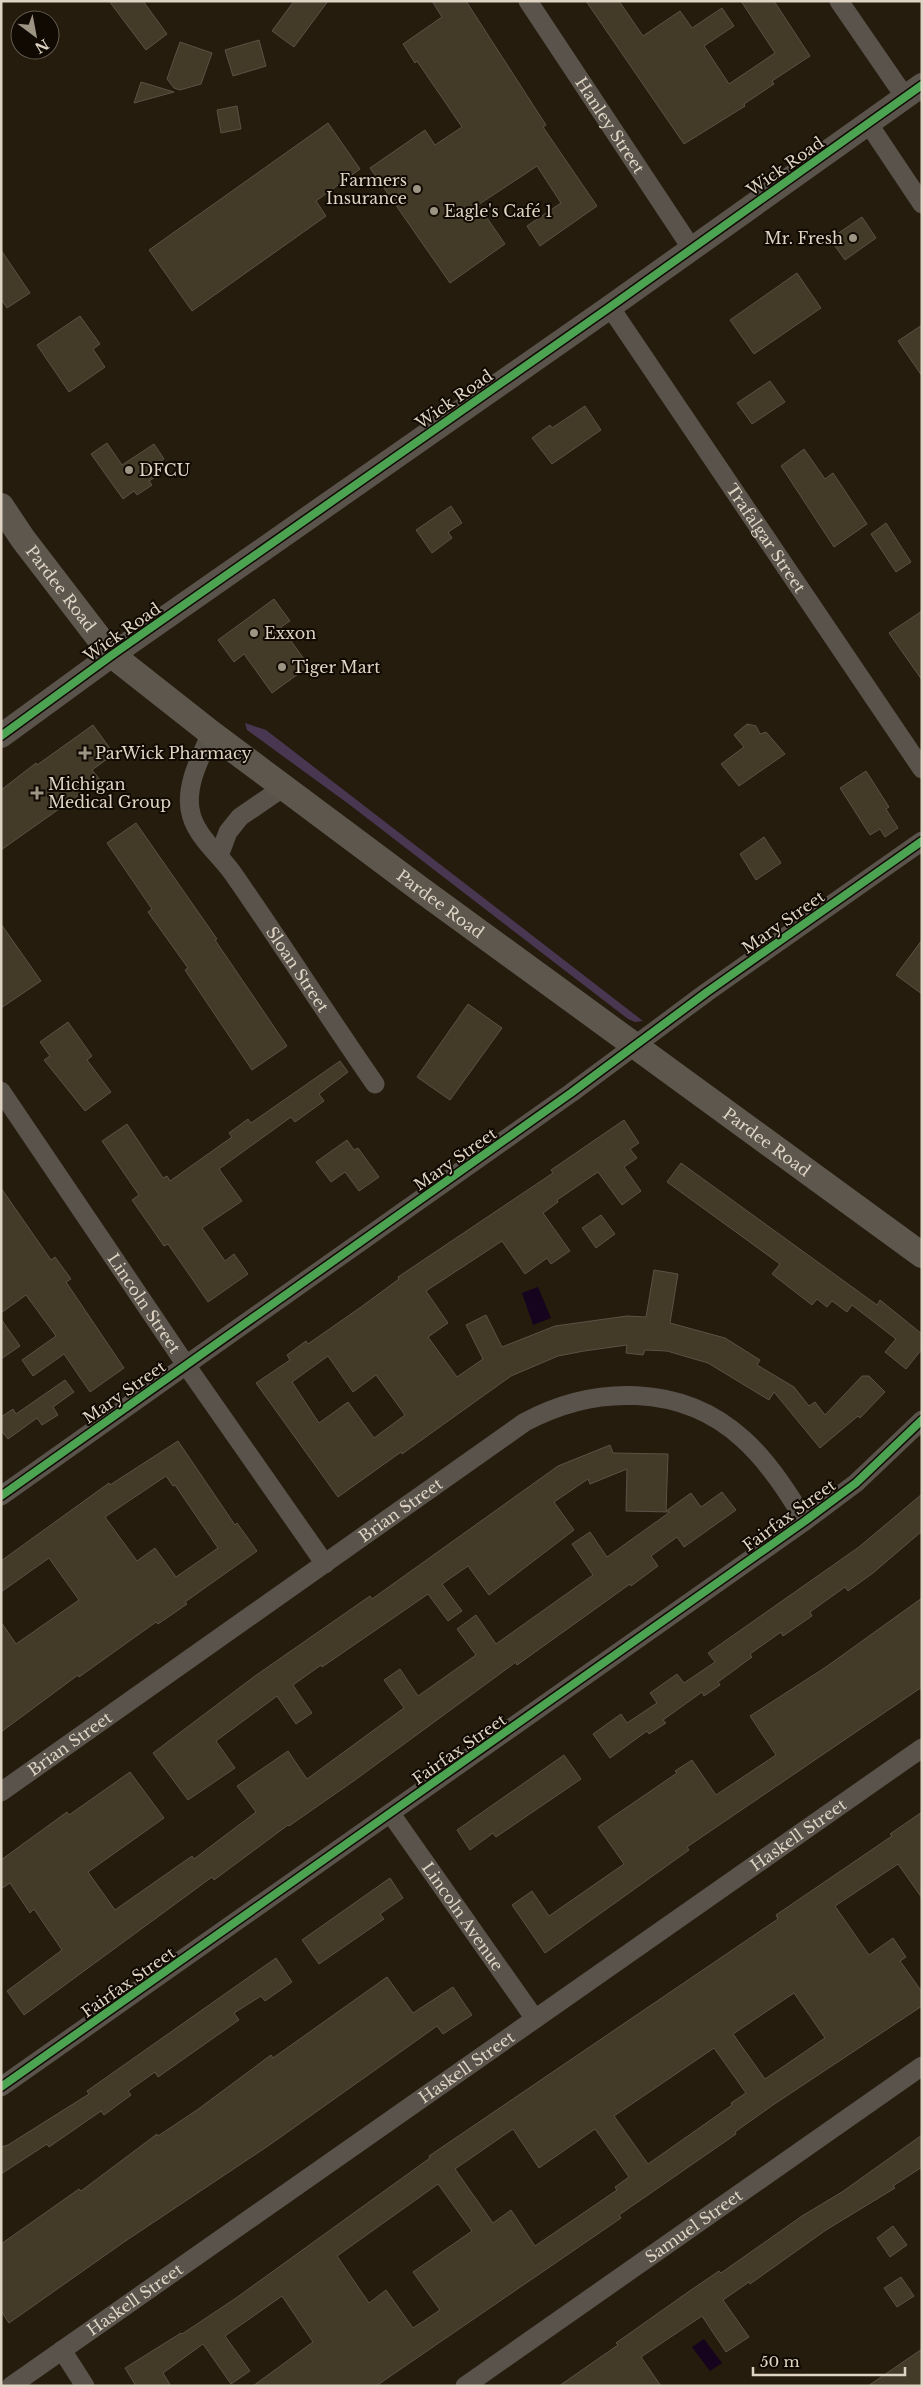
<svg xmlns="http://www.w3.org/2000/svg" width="923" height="2387" viewBox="0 0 923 2387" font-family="'Libre Baskerville',serif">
<rect width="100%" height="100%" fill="#251c0d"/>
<!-- green -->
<polygon fill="#493651" points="245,723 266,730 643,1021 635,1022 628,1019 350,805 247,730"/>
<!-- water -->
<g fill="#16031e">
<polygon points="538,1287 551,1318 533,1325 522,1293"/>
<polygon points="704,2339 722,2363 710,2371 692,2347"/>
</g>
<!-- building -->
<g fill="#443a28" stroke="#5a5246" fill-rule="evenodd">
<polygon points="109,1 143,1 167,34 146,50"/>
<polygon points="294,1 328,1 294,47 272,31"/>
<polygon points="432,1 466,1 546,125 543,127 597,206 540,246 527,226 561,203 537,166 478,205 505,244 450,283 370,168 425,130 435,145 462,127 417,61 415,63 403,44 442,17"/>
<polygon points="586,1 619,1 643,36 680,11 692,28 722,8 734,26 704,46 729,84 775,53 741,1 774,1 810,56 772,81 774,84 744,104 745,106 684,144"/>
<polygon points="259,40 266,66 233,76 225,50"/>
<polygon points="180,42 212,53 201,84 180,90 174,88 167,79"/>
<polygon points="141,82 174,92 134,103"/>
<polygon points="237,106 241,129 221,133 217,110"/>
<polygon points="328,123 360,169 316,201 326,216 192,311 149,250"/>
<polygon points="862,217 876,238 845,260 830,239"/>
<polygon points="1,250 30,293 7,308 1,299"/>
<polygon points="797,273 821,308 754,354 730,320"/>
<polygon points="80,316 100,344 93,349 105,367 69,392 37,345"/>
<polygon points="922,325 922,376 898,341"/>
<polygon points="770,381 785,402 752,424 737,403"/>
<polygon points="585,406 601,430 552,464 532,438 550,425 552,428"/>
<polygon points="107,443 122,465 154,444 164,459 154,466 160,474 149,481 152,485 137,495 134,491 123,499 91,454"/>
<polygon points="804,449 825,479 833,473 867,524 834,547 781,466"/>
<polygon points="451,506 462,523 448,532 452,538 432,553 416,530"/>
<polygon points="886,523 911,562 896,572 871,534"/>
<polygon points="274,599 290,621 281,627 309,666 272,693 244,654 234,662 218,640"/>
<polygon points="922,611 922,680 889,633"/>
<polygon points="747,724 756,726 760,734 766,732 785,754 739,786 721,764 744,747 734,735"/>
<polygon points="93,725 114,754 92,770 100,780 1,850 1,790 36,763 37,765"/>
<polygon points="866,771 889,807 886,809 898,828 885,837 880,829 870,835 840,788"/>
<polygon points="136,823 217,939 215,940 287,1046 252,1070 185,970 188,968 148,912 152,909 107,843"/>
<polygon points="764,837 781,863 756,880 740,854"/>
<polygon points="1,924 41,981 1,1008"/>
<polygon points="922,940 922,994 896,975"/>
<polygon points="468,1004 502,1028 450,1100 417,1077"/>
<polygon points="68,1022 92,1056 87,1060 111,1092 85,1111 44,1060 50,1056 40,1042"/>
<polygon points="340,1061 348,1072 319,1094 324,1101 295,1122 291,1117 219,1169 242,1201 202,1228 225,1261 234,1254 248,1274 208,1302 168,1244 164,1246 132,1200 139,1195 102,1141 127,1124 163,1178 167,1176 170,1181 232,1137 229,1133 248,1119 251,1123"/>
<path d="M 624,1120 L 639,1143 L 630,1149 L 637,1158 L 624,1167 L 641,1191 L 622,1205 L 598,1172 L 557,1200 L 558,1202 L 543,1213 L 570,1251 L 551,1264 L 547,1258 L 525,1274 L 502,1241 L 426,1291 L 448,1323 L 428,1337 L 457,1377 L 483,1359 L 466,1325 L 486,1315 L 502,1347 L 555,1326 L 627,1316 L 646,1317 L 654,1270 L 678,1274 L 670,1323 L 725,1338 L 760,1360 L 757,1365 L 794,1387 L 809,1406 L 815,1402 L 825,1415 L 862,1376 L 869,1376 L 885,1392 L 860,1418 L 858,1416 L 820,1448 L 774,1392 L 769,1400 L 708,1363 L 667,1351 L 645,1350 L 643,1355 L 626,1353 L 627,1345 L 584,1351 L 558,1356 L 511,1376 L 402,1454 L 401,1452 L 338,1497 L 256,1383 L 290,1360 L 287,1355 L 306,1341 L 308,1344 L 361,1307 L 399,1279 L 398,1277 L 553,1173 L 551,1170 ZM 328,1356 L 353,1392 L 376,1375 L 405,1415 L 374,1438 L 348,1402 L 319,1423 L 292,1382 Z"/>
<polygon points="347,1140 354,1150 358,1148 379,1177 359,1191 345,1172 331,1182 316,1162"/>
<polygon points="681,1163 877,1305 880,1300 922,1334 922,1349 906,1369 885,1352 896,1339 852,1305 847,1312 832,1301 827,1307 817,1299 812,1305 772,1274 780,1264 667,1182"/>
<polygon points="1,1188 51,1260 55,1257 71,1279 66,1282 124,1368 90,1392 64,1354 33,1376 22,1360 56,1336 26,1295 1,1313"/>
<polygon points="601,1215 615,1234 596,1248 582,1228"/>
<polygon points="1,1319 20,1346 1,1359"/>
<polygon points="65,1380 74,1392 53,1407 58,1415 42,1425 37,1418 8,1439 1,1430 1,1417 13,1409 16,1414"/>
<path d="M 178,1441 L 235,1525 L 237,1523 L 257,1551 L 185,1602 L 187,1604 L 158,1624 L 156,1622 L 79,1677 L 78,1675 L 1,1732 L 1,1622 L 16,1644 L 79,1600 L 49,1558 L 1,1592 L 1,1561 L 109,1483 L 110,1485 ZM 166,1476 L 173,1486 L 175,1485 L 218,1548 L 176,1577 L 155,1548 L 137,1561 L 105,1517 Z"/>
<polygon points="610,1445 613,1453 668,1454 666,1511 691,1493 701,1507 722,1492 736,1510 684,1547 677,1537 651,1556 658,1566 631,1586 630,1584 517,1665 516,1662 355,1780 289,1826 288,1825 214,1880 212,1877 24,2015 7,1991 62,1950 34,1909 30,1913 10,1883 1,1889 1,1860 67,1812 69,1815 130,1772 164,1818 88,1872 115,1910 192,1856 194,1859 256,1812 237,1786 288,1751 307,1779 404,1708 384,1680 400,1669 418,1696 476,1655 457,1629 476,1615 496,1644 593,1575 572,1544 590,1532 607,1557 670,1512 626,1511 627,1469 590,1484 588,1479 554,1502 574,1530 489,1595 468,1566 442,1584 462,1611 448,1621 428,1594 322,1667 321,1665 293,1685 312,1713 296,1724 277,1696 216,1741 235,1768 188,1800 153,1753 255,1676 370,1596 372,1599 558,1466"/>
<polygon points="922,1494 922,1531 873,1573 848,1591 845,1587 810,1612 812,1616 783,1636 781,1632 750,1654 752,1657 718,1682 720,1685 704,1696 702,1692 663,1720 666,1723 649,1734 647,1731 610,1758 593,1734 621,1714 627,1723 657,1703 650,1693 677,1674 684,1683 715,1662 708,1653 859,1547"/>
<polygon points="922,1598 922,1687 687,1847 689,1850 545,1953 512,1905 532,1891 549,1916 624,1864 598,1827 677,1773 675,1771 692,1760 716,1795 776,1755 750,1716 826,1667"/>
<polygon points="564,1755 581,1779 496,1837 493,1833 470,1850 457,1830"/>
<path d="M 922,1812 L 922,1898 L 898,1864 L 835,1906 L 869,1955 L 893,1938 L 906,1957 L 900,1961 L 922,1992 L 922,2006 L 773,2105 L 735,2132 L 736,2134 L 619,2215 L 621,2218 L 376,2386 L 253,2386 L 313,2342 L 282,2296 L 225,2336 L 250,2371 L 231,2384 L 203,2344 L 163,2373 L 171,2386 L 136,2386 L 125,2368 L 181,2333 L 182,2334 L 236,2298 L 430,2158 L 429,2156 L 778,1919 L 776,1915 L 892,1836 L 890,1834 ZM 794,1993 L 825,2038 L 765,2079 L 733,2034 ZM 714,2048 L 746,2093 L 731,2103 L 732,2105 L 648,2164 L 614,2116 ZM 513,2129 L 539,2168 L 595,2129 L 629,2177 L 615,2187 L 617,2190 L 535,2246 L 511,2210 L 493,2223 L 455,2169 ZM 438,2184 L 472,2231 L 413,2272 L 440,2310 L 413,2328 L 386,2290 L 369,2303 L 337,2256 Z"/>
<polygon points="390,1878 403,1898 380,1914 384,1919 319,1964 302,1940"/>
<polygon points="276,1958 292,1982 265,2001 261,1996 234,2013 239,2020 158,2077 155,2072 128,2091 131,2095 104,2115 101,2111 49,2147 47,2144 1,2174 1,2147 8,2145 89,2094 87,2091"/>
<polygon points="387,1977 413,2013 453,1987 472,2015 443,2034 437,2026 268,2146 124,2242 9,2323 1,2311 1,2244 79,2189 81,2191 157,2134 158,2136 197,2110 271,2055 273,2058"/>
<polygon points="922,2135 922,2167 893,2186 895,2188 826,2230 750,2284 749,2282 723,2300 749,2337 726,2352 702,2316 641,2357 661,2386 559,2386 618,2345 616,2343 691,2290 719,2271 721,2273 802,2216 842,2192"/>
<polygon points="893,2226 907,2245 890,2257 877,2238"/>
<polygon points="901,2277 914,2296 897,2307 884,2288"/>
<polygon points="922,2349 922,2386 868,2386"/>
</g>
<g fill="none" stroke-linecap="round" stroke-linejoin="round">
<!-- minor -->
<g stroke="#59534b" stroke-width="19">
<path id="s1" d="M 528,1 L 692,249"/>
<polyline points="839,1 905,97"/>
<polyline points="868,123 922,204"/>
<path id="s2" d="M 610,307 L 922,769"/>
<path id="s3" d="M 211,733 C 201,757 186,783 190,809 C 194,836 220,854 234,875 C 282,944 327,1015 375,1084"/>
<polyline points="219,856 228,832 240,817 284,787"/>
<path id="s4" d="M 1,1091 L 186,1365 L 325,1564"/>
<polyline points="1,1496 571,1093 707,992 922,841"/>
<path id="s5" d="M 1,1792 L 525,1422 C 594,1385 682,1383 743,1439 C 768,1461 788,1492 805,1521"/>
<path id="s6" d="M 391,1814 L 535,2019"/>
<polyline points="1,2087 805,1521 856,1483 922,1420"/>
<polyline points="62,2350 85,2386"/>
<path id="s7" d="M 11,2386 L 922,1748"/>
<path id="s8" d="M 465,2386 L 922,2066"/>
</g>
<!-- tertiary -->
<polyline stroke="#59534b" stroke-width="24" points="1,736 112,655 610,307 922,85"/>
<!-- secondary -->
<path stroke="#5d574e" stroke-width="26" id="s9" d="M 1,506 L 23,539 L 112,655 L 211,733 L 420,889 L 922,1255"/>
<defs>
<g id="cycleway">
<polyline points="1,736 112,655 610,307 922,85"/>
<polyline points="1,1496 571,1093 707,992 922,841"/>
<polyline points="1,2087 805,1521 856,1483 922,1420"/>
</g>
</defs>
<!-- cycleway casing -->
<use href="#cycleway" stroke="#110a02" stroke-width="11"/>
<!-- cycleway -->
<use href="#cycleway" stroke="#4ca352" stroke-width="8"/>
</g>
<!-- markers -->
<g fill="#9e9484" stroke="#110a02" stroke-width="2">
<circle cx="417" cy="189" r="5"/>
<circle cx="434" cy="211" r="5"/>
<circle cx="853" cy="238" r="5"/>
<circle cx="129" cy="470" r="5"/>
<circle cx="254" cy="633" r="5"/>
<circle cx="282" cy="667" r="5"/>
<path d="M82.5 745.5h5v5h5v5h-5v5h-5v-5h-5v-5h5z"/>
<path d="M34.5 785.5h5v5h5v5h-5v5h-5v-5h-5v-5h5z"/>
</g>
<g text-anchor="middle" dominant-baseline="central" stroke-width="4" stroke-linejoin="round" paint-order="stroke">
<!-- street labels -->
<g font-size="16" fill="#dfd4c4" stroke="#110a02">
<text stroke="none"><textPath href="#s1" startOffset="149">Hanley Street</textPath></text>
<text transform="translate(785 166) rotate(-35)">Wick Road</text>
<text transform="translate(454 399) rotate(-35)">Wick Road</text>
<text stroke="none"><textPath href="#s2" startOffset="279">Trafalgar Street</textPath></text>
<text stroke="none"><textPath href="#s9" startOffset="102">Pardee Road</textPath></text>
<text transform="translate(122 632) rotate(-35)">Wick Road</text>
<text stroke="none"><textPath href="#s9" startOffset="598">Pardee Road</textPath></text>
<text transform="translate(783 922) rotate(-35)">Mary Street</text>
<text stroke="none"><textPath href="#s3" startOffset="274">Sloan Street</textPath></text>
<text stroke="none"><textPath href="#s9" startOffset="1002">Pardee Road</textPath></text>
<text transform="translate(455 1159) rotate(-35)">Mary Street</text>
<text stroke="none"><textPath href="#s4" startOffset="256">Lincoln Street</textPath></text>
<text transform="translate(124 1392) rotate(-35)">Mary Street</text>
<text stroke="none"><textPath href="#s5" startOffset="489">Brian Street</textPath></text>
<text transform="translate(789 1515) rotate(-36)">Fairfax Street</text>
<text stroke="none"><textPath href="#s5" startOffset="84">Brian Street</textPath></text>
<text transform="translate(459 1749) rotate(-35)">Fairfax Street</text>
<text stroke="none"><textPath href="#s7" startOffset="961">Haskell Street</textPath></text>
<text stroke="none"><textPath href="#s6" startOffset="125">Lincoln Avenue</textPath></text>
<text transform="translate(128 1982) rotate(-35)">Fairfax Street</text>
<text stroke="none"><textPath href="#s7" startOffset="556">Haskell Street</textPath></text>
<text stroke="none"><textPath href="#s8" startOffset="279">Samuel Street</textPath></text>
<text stroke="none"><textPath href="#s7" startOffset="151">Haskell Street</textPath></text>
</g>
<!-- poi labels -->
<g font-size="16" fill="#dfd4c4" stroke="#110a02" text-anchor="start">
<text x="407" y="180" text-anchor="end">Farmers<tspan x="407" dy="18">Insurance</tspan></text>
<text x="444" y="211">Eagle's Café 1</text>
<text x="843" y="238" text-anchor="end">Mr. Fresh</text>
<text x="139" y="470">DFCU</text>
<text x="264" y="633">Exxon</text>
<text x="292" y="667">Tiger Mart</text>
<text x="95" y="753">ParWick Pharmacy</text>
<text x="48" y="784">Michigan<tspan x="48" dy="18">Medical Group</tspan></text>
</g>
</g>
<!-- border -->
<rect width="923" height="2387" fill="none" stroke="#dfd4c4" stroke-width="5"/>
<!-- north arrow -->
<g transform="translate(35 35) rotate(148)"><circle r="24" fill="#110a02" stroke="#635b50"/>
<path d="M0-4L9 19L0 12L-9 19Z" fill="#9e9484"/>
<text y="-8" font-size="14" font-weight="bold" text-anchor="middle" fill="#dfd4c4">N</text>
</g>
<!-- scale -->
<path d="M753 2367v8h152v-8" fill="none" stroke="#dfd4c4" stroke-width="2.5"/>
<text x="760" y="2367" font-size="15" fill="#dfd4c4" stroke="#110a02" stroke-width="4" paint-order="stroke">50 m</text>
</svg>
